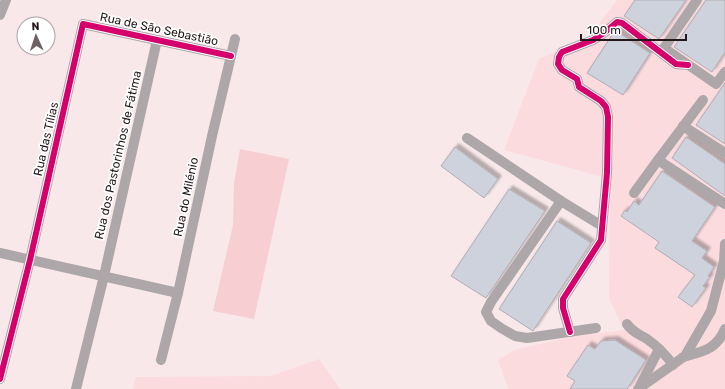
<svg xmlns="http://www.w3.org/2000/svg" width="725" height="389" viewBox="0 0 725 389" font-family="Rubik,sans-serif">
<defs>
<filter id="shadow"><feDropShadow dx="3.5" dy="-3.5" stdDeviation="1" flood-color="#0004"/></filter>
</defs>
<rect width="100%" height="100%" fill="#f9e8ea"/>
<!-- built -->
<g fill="#fbdbde">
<polygon points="617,0 725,0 725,389 509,389 507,385 498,360 514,350 570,337 624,330 609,298 610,179 504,150 539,59 590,36"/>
<polygon points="319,359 340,389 133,389 136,377 271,376"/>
</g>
<!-- green -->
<polygon fill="#f7ced2" points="240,149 289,159 254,319 213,311 233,225 234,183"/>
<!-- building -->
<g fill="#cdd2dc" stroke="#b0adb1" filter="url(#shadow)">
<polygon points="635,0 686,0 659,39 624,16"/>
<polygon points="706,0 725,0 725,52 712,72 674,47"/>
<polygon points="616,31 650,53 623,95 587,73 612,35"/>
<polygon points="725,83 725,144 696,125"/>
<polygon points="686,137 725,164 725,196 672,158"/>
<polygon points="455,147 498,179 484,198 441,166"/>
<polygon points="662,171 715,207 692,241 707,251 702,258 714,267 708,276 710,277 703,286 706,288 692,307 678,297 695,275 655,248 659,242 621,216 625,210 627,212 634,201 639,205"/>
<polygon points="509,189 545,211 486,298 451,276"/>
<polygon points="557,221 591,243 533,331 499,309"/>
<polygon points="615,340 646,360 627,389 570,389 575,381 567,376 588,345 595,349 601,341"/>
</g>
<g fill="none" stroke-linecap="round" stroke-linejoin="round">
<!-- minor -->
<g stroke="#aea7a9" stroke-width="10">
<polyline points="697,0 664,48 716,84 725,72"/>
<polyline points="0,15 6,0"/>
<polyline points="703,100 658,160 725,204"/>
<polyline points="683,126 725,153"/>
<polyline points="467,138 561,201 602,226"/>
<polyline points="634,193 658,160"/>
<polyline points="561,201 491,302 486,312 491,321 501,328 515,336 527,338 596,328"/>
<polyline points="0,253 178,293"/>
<path d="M 627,324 C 632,332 639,334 647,339 C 657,346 666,355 673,365"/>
<polyline points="570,332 563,308 563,299 601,240 607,173 608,117 606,107 601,101 579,87 577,79 562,70 558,64 559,57 562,52 593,40 604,33 617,22 622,23 676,64 688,65"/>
<path d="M 683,357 C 703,351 716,350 725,329"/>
<polyline points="161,360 178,293 212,136 235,39"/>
<polyline points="0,379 30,260 83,24 231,56"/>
<polyline points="640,386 659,349"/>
<polyline points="76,389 104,276 157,40"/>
<polyline points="638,389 685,356 711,311 724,261 725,244"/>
</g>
<defs>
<g id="cycleway">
<polyline points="570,332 563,308 563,299 601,240 607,173 608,117 606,107 601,101 579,87 577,79 562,70 558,64 559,57 562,52 593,40 604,33 617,22 622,23 676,64 688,65"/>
<polyline points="0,379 30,260 83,24 231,56"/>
</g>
</defs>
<!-- cycleway casing -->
<use href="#cycleway" stroke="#fff" stroke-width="8"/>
<!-- cycleway -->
<use href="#cycleway" stroke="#d6006c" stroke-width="6"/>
</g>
<g text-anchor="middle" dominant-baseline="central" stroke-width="3.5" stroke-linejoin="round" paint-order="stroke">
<!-- street labels -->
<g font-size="12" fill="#241819" stroke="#fff">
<text transform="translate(159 29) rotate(12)">Rua de São Sebastião</text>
<text transform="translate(46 139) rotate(-77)">Rua das Tílias</text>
<text transform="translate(118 155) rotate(-77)">Rua dos Pastorinhos de Fátima</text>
<text transform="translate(186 197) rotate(-78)">Rua do Milénio</text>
</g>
</g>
<!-- north arrow -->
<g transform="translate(36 36) rotate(357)"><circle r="19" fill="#ffffff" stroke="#a7a3a3"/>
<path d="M0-3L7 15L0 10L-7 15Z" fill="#6f6162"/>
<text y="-6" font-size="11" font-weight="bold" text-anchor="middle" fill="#241819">N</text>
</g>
<!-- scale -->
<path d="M581 34v6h105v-6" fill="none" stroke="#241819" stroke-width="2"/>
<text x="587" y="34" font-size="12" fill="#241819" stroke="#ffffff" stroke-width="3" paint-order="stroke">100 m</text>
</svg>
